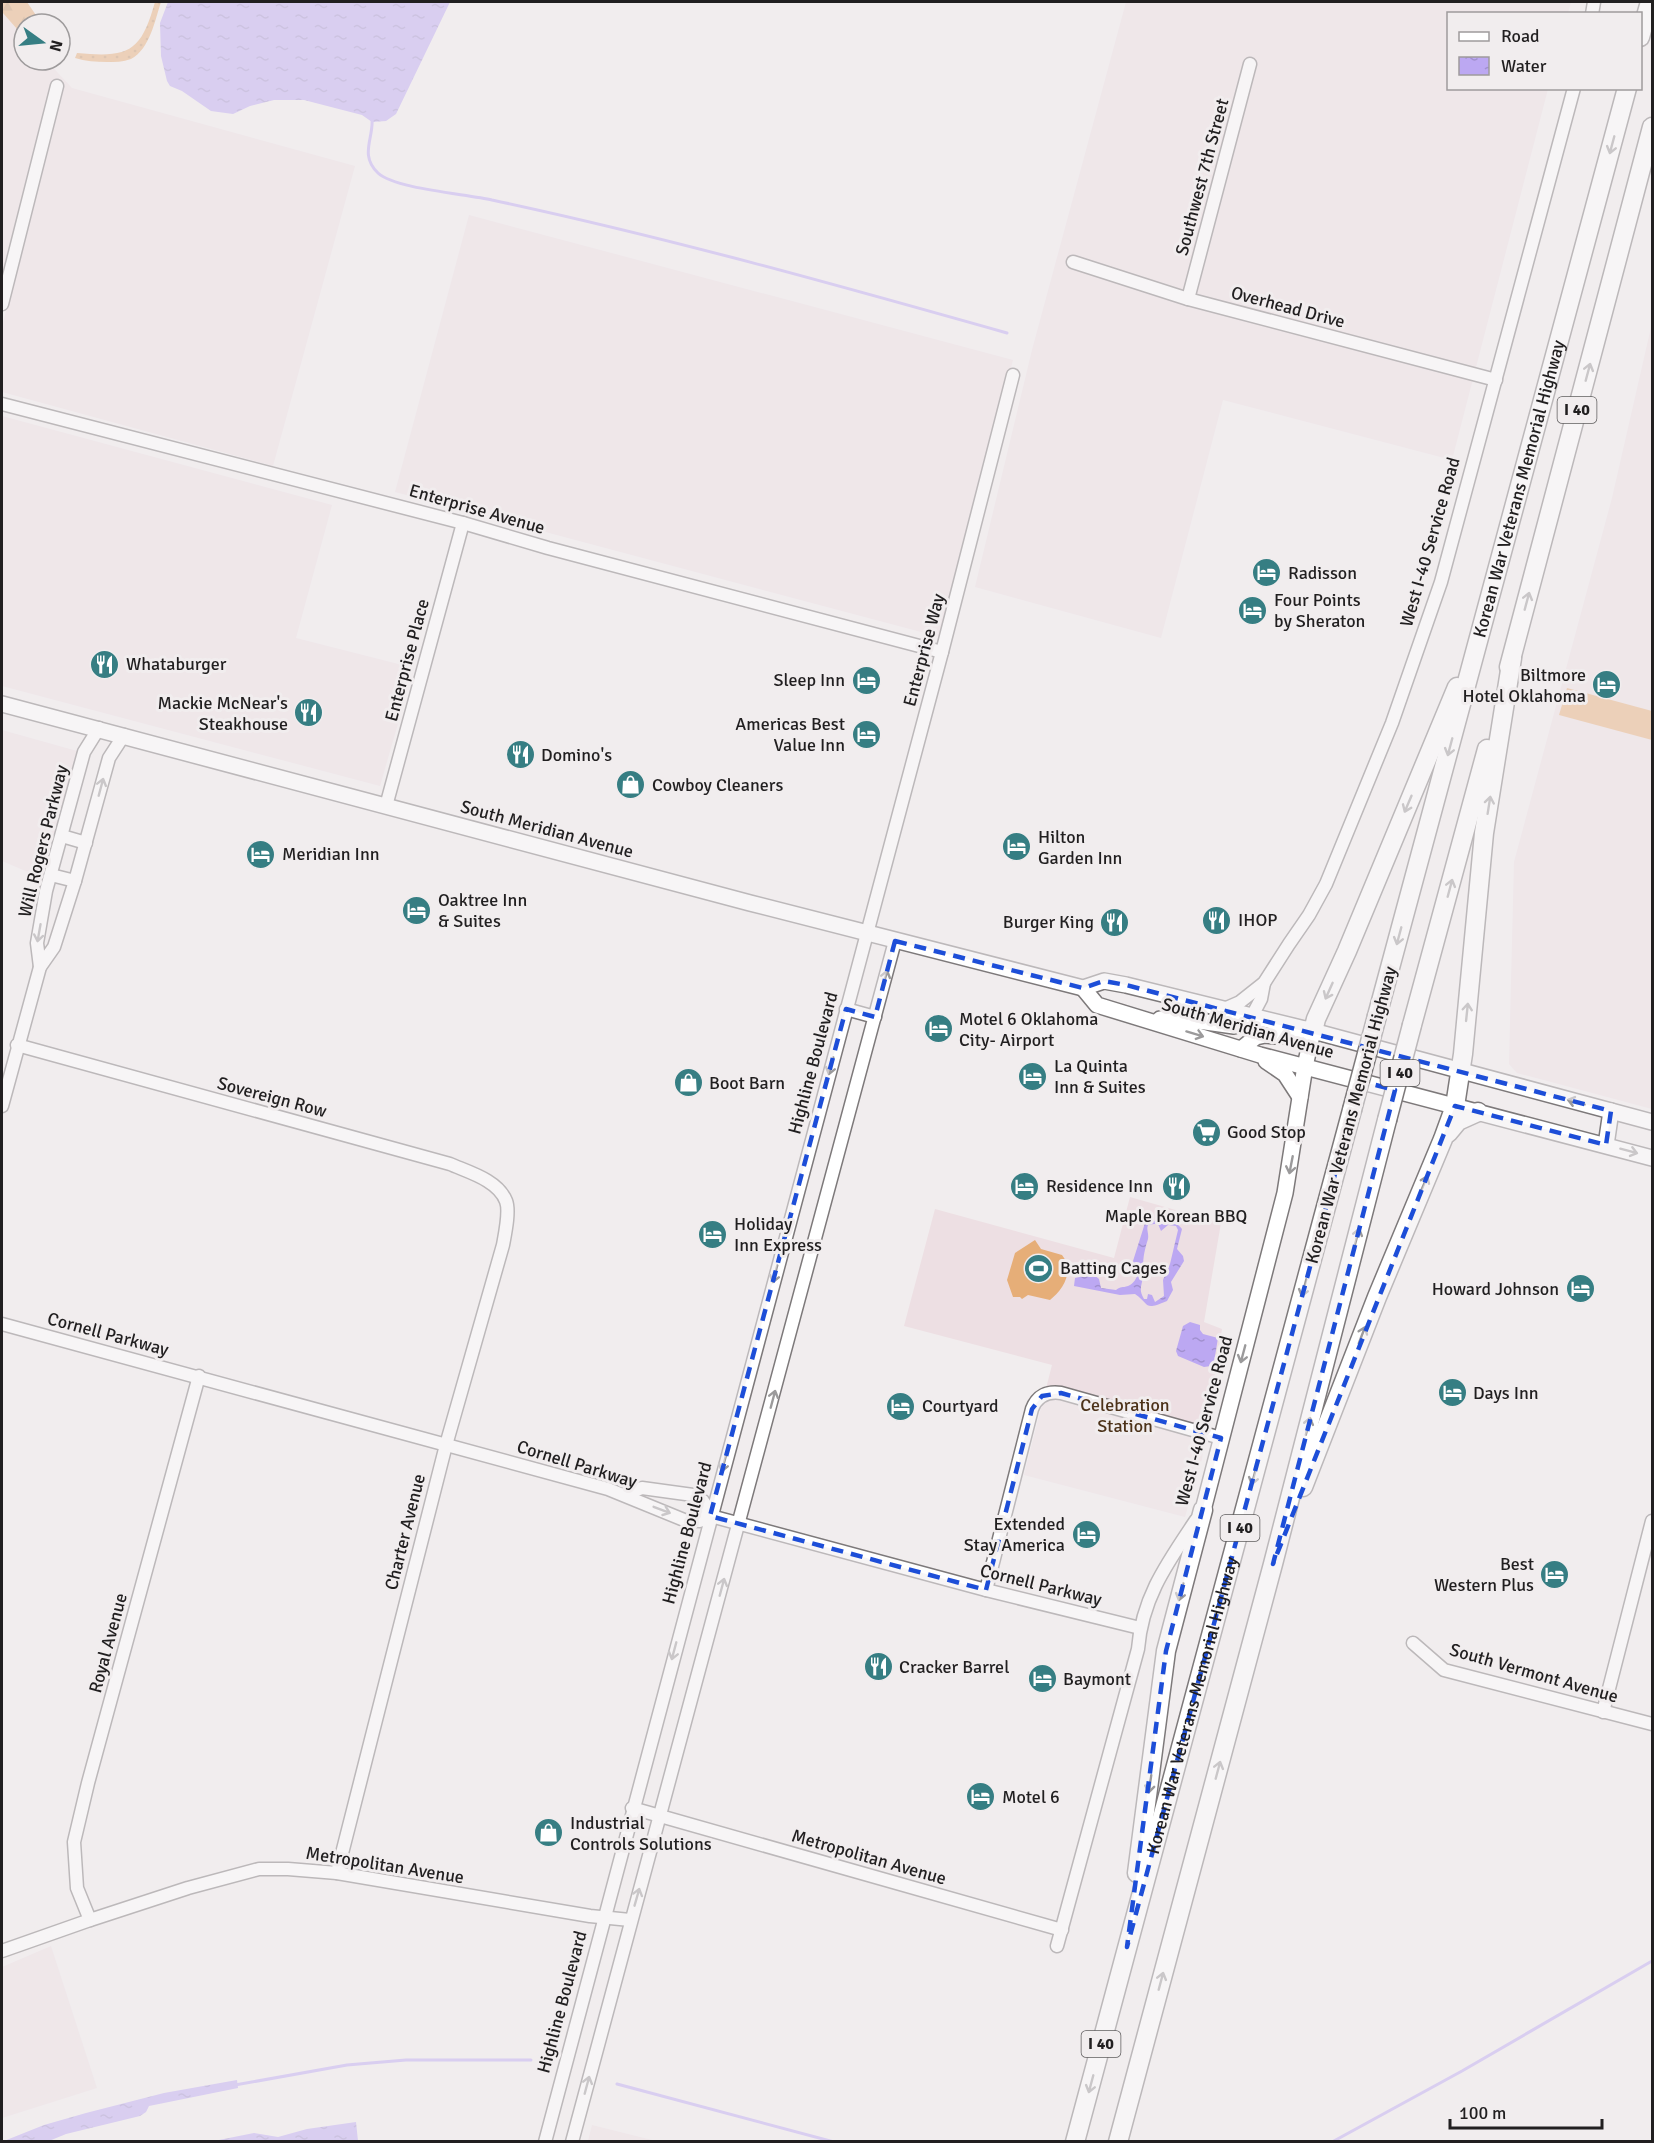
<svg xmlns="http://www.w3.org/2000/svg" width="1654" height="2143" viewBox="0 0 1654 2143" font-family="Signika,sans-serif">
<defs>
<pattern id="grass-dots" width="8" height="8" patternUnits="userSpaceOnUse" patternTransform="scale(1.5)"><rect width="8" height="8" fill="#e6ae78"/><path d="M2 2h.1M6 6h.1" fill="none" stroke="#c59568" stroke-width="1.8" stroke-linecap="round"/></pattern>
<pattern id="forest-firs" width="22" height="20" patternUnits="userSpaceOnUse" patternTransform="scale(1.5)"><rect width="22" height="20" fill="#e6ae78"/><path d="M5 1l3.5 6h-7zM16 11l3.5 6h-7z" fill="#c59568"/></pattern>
<pattern id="water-ripples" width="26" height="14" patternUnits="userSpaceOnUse" patternTransform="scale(1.5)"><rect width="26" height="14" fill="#bca8f2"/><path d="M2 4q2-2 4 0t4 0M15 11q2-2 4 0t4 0" fill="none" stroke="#a190cf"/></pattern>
</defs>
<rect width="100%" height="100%" fill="#f1edee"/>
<!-- built -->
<g fill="#eddfe3">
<polygon points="1126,2 1571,2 1568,13 1448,14 1448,88 1548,89 1452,460 1223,400 1161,638 975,587 1032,350"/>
<polygon points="2,12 24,37 24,60 46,60 72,88 355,166 273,466 2,392 2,326 16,274 2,270"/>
<polygon points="469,215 1013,360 940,637 395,492"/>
<polygon points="1652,323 1652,1109 1517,1073 1509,1064 1514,862 1612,498"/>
<polygon points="2,416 332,505 296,638 414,668 380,786 2,686"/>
<polygon points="2,730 77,751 42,878 2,861"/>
<polygon points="1130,1197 1221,1223 1204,1322 1222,1329 1202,1459 1185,1517 1024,1475 1052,1365 904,1326 935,1209 1114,1258"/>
<polygon points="51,1946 97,2088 2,2118 2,1967"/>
<polygon points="592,2125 656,2141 588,2141"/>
</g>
<!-- grass -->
<path fill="url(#grass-dots)" d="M 155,2 L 161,2 C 155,20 150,49 131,59 C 123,62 115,62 107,62 C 96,62 85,61 75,58 L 77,53 C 129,58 141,52 155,2 Z"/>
<!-- forest -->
<polygon fill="url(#forest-firs)" points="2,2 27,2 42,24 24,24 24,37 2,12"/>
<!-- garden -->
<g fill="#e6ae78">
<polygon points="1567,688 1652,711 1652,740 1559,715"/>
<path d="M 1035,1240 L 1041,1249 L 1062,1255 C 1075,1271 1063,1290 1050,1300 L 1028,1295 L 1022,1299 L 1020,1297 L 1013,1297 L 1007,1280 L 1015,1253 Z"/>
</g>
<!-- water -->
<g fill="url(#water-ripples)" fill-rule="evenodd">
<polygon points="168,2 450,2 396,114 386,121 372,122 362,115 304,100 274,100 250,106 233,114 211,111 182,91 170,86 167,81 161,56 160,23"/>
<path d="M 1151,1221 C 1161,1220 1176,1220 1182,1229 L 1177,1249 L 1183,1256 L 1184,1261 L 1171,1282 L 1173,1290 L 1167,1301 C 1143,1311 1151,1305 1135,1294 L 1120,1295 L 1074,1286 L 1075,1278 L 1093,1274 L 1099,1279 L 1101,1288 L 1116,1290 C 1121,1286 1122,1288 1128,1286 C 1134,1284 1136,1278 1139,1273 L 1133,1261 L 1145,1223 ZM 1154,1224 L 1158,1224 L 1161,1231 L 1168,1225 L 1176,1226 L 1178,1230 L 1170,1264 L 1163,1280 L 1164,1296 L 1155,1302 L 1152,1295 L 1148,1294 L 1147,1299 L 1144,1299 C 1138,1289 1142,1286 1143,1276 C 1143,1260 1143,1255 1148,1239 C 1149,1233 1146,1230 1148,1225 Z"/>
<polygon points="1190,1322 1200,1325 1200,1330 1203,1334 1218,1338 1214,1362 1211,1366 1204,1367 1178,1356 1176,1351 1183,1326"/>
<polygon points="237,2080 238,2088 149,2106 146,2112 140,2116 66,2134 49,2141 4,2141 44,2125 86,2113 164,2093"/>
<polygon points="356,2122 358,2141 214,2141 254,2133 278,2137 307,2129"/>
</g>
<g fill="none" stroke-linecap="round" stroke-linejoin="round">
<!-- stream -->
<g stroke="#bca8f2" stroke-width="3">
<path d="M 372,118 C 374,138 359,155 378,173 C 395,189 467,194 492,200 C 666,237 837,285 1007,333"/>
<polyline points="617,2084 834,2142"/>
<polyline points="235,2085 347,2065 406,2060 531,2060"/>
<polyline points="1332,2142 1462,2071 1652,1961"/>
</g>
<defs>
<g id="minor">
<polyline points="1592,14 1594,2"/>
<polyline points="1073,262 1188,299 1496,380"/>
<polyline points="1188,299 1250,64"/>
<polyline points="2,304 57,86"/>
<polyline points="2,404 463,523 548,548 942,652"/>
<polyline points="386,806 463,523"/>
<polyline points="62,836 86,843"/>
<polyline points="51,875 75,881"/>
<polyline points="40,967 37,943 46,891 84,752 99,728"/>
<polyline points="846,1009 875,1017"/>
<polyline points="1224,1009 1240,1002 1264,983 1289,944 1309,915 1326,884 1392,723 1441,582 1574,88"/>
<polyline points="1252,1016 1261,999 1264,983"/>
<path d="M 17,1045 L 450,1164 C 468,1172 498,1180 506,1201 C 510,1211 505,1234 503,1245 L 446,1445 L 337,1873"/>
<polyline points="2,1106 40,967 54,947 75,881 109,758 124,735"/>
<polyline points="2,1324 608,1489 684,1520 700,1521 707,1515"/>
<polyline points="625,1494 642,1488 693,1495 703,1501 707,1507 707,1515"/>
<polyline points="707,1515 986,1590 1140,1628"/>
<path d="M 986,1590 L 1032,1409 C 1037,1396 1047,1391 1061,1393 L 1221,1438"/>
<polyline points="1413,1643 1444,1670 1652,1724"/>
<polyline points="1603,1712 1652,1521"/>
<polyline points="632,1808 1062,1930"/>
<polyline points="90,1920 77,1888 74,1842 88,1783 199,1376"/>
<path d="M 1057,1946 L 1138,1649 C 1142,1597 1168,1562 1196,1520"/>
<polyline points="2,1951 90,1920 188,1888 259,1869 288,1869 337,1873 590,1916 630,1920"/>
<polyline points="545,2142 942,652 1013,375"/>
<polyline points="572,2142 895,941"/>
</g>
<g id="major">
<polyline points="2,704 750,903 1083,988 1104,981 1126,985 1313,1031 1652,1122"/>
<polyline points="1083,988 1097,1005 1260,1055 1652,1158"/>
<polyline points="1160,1019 1177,1018 1234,1026 1244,1023 1252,1016"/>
<polyline points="1241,1049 1256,1037 1265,1035 1276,1036 1291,1035 1305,1029"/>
<polyline points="1266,1061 1285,1074 1300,1097"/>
<polyline points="1606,1145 1611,1111"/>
<polyline points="1203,1510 1285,1193 1305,1066 1313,1031"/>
</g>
<g id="highway">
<polyline points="1640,37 1650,2"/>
<polyline points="1509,667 1652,127"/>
<path id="s1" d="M 1377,1016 L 1627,88"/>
<polyline points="1412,1025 1487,749"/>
<polyline points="1313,1031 1316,1019 1347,951 1457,687"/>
<polyline points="1448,1133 1458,1121 1478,1112"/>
<polyline points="1303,1487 1377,1297 1443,1139 1455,1106 1463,1054 1484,833 1512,658"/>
<polyline points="1137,1873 1166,1651 1203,1510"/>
<path id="s2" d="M 1075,2142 L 1352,1110"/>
<polyline points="1118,2142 1273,1564 1387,1120"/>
</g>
</defs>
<!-- minor casing -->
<use href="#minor" stroke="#7d797a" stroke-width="15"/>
<!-- major casing -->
<use href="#major" stroke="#7d797a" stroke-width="18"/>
<!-- highway casing -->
<use href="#highway" stroke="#7d797a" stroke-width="21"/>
<!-- minor -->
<use href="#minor" stroke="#fff" stroke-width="12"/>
<!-- major -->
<use href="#major" stroke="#fff" stroke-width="15"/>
<!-- highway -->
<use href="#highway" stroke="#fff" stroke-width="18"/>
<defs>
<g id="highway-bridge">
<polyline points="1352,1110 1377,1016"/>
<polyline points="1387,1120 1412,1025"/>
</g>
</defs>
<!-- highway-bridge casing -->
<use href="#highway-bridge" stroke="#7d797a" stroke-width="21" stroke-linecap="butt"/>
<!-- highway-bridge -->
<use href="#highway-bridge" stroke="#fff" stroke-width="18"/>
</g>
<!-- one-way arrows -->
<defs><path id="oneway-shaft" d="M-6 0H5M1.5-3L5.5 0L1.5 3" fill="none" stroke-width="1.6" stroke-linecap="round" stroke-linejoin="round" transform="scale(1.5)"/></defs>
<g stroke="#9b9a9b">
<use href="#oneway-shaft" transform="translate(1612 145) rotate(105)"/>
<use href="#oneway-shaft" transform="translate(1588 372) rotate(-75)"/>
<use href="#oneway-shaft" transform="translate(1527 601) rotate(-75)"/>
<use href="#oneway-shaft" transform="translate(1450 747) rotate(105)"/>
<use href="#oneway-shaft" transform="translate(101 787) rotate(-75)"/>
<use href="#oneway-shaft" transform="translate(1408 804) rotate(113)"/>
<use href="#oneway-shaft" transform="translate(1489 805) rotate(-81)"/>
<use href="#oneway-shaft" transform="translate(1450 888) rotate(-75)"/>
<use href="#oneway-shaft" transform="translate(39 933) rotate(100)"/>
<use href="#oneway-shaft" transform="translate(1399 936) rotate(105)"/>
<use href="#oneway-shaft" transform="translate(885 979) rotate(-75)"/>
<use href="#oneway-shaft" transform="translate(1329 991) rotate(114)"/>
<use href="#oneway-shaft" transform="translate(1467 1012) rotate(-84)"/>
<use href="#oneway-shaft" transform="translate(1195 1034) rotate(17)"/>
<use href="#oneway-shaft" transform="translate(831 1066) rotate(105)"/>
<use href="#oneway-shaft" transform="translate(1576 1102) rotate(-165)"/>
<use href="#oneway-shaft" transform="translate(1629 1151) rotate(15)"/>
<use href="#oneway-shaft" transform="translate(1291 1165) rotate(101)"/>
<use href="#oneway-shaft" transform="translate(1424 1184) rotate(-67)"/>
<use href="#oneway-shaft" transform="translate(1357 1237) rotate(-75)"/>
<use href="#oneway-shaft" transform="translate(775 1274) rotate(105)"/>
<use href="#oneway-shaft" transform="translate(1304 1288) rotate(105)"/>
<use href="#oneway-shaft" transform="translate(1362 1335) rotate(-69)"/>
<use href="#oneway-shaft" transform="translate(1243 1354) rotate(105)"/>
<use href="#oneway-shaft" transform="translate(773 1399) rotate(-75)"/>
<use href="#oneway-shaft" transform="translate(1308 1426) rotate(-76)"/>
<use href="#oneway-shaft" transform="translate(724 1463) rotate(105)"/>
<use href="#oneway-shaft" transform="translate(1254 1476) rotate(105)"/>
<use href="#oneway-shaft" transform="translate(662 1510) rotate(21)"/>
<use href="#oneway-shaft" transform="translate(722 1587) rotate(-75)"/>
<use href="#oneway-shaft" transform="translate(1181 1592) rotate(105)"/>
<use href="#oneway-shaft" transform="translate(674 1651) rotate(105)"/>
<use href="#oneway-shaft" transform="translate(1218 1770) rotate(-75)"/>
<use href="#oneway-shaft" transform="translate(1150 1784) rotate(98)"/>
<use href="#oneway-shaft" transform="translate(637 1897) rotate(-74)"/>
<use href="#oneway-shaft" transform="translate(1161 1981) rotate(-75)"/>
<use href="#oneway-shaft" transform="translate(1091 2084) rotate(105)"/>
<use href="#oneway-shaft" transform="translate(587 2085) rotate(-75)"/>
</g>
<!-- marked area -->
<path d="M0 0H1654V2143H0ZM 895,941 L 1083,988 L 1104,981 L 1126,985 L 1611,1111 L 1606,1145 L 1455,1106 L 1273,1564 L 1395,1090 L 1360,1081 L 1127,1947 L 1166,1651 L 1221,1438 L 1061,1393 L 1042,1396 L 1032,1409 L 986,1590 L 710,1516 L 846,1009 L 875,1017 Z" fill="#f1edee" fill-opacity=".55" fill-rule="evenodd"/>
<path fill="none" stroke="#1d4ed8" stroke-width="4.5" stroke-dasharray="12 8" stroke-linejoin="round" d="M 895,941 L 1083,988 L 1104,981 L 1126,985 L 1611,1111 L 1606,1145 L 1455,1106 L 1273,1564 L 1395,1090 L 1360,1081 L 1127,1947 L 1166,1651 L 1221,1438 L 1061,1393 L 1042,1396 L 1032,1409 L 986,1590 L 710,1516 L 846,1009 L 875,1017 Z"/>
<!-- icons -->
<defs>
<symbol id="hotel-disc" viewBox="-11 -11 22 22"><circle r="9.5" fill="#367e83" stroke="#f1edee"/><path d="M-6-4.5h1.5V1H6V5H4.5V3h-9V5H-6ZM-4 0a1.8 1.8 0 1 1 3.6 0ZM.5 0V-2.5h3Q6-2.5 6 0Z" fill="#fff"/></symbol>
<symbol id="restaurant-disc" viewBox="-11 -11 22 22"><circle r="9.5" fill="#367e83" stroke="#f1edee"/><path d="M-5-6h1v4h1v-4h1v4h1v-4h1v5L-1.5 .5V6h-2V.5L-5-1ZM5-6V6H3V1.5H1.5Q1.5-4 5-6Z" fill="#fff"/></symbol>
<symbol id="shop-disc" viewBox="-11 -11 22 22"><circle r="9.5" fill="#367e83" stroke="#f1edee"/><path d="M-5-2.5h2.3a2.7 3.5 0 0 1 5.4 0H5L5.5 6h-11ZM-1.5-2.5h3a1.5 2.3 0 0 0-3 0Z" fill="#fff"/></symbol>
<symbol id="supermarket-disc" viewBox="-11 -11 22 22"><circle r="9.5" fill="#367e83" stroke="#f1edee"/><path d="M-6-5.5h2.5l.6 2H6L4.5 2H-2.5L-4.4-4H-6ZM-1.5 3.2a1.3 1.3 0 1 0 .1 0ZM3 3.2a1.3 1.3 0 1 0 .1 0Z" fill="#fff"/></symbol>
<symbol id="stadium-disc" viewBox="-11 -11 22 22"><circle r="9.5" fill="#367e83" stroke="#f1edee"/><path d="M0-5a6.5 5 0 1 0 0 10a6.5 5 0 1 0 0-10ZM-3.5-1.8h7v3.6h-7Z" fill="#fff"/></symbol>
</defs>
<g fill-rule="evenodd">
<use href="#hotel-disc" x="1250" y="556" width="33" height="33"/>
<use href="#hotel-disc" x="1236" y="594" width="33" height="33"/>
<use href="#restaurant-disc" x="88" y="648" width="33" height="33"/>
<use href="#hotel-disc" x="850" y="664" width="33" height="33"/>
<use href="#hotel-disc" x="1590" y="668" width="33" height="33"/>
<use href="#restaurant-disc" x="292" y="696" width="33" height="33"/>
<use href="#hotel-disc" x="850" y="718" width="33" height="33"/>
<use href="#restaurant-disc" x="504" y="738" width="33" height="33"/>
<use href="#shop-disc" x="614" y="768" width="33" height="33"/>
<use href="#hotel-disc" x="1000" y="830" width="33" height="33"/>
<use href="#hotel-disc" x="244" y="838" width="33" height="33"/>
<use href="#hotel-disc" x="400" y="894" width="33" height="33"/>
<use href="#restaurant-disc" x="1200" y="904" width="33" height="33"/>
<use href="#restaurant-disc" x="1098" y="906" width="33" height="33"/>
<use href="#hotel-disc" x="922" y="1012" width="33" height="33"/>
<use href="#hotel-disc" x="1016" y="1060" width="33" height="33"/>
<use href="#shop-disc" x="672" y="1066" width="33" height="33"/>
<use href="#supermarket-disc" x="1190" y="1116" width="33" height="33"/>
<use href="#hotel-disc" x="1008" y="1170" width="33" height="33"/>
<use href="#restaurant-disc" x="1160" y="1170" width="33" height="33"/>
<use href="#hotel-disc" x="696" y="1218" width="33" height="33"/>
<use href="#stadium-disc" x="1022" y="1252" width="33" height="33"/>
<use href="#hotel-disc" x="1564" y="1272" width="33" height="33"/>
<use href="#hotel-disc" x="1436" y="1376" width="33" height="33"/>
<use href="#hotel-disc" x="884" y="1390" width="33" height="33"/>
<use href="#hotel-disc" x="1070" y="1518" width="33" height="33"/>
<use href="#hotel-disc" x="1538" y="1558" width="33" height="33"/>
<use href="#restaurant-disc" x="862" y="1650" width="33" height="33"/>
<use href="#hotel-disc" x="1026" y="1662" width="33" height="33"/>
<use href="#hotel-disc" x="964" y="1780" width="33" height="33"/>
<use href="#shop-disc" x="532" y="1816" width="33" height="33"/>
</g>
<g text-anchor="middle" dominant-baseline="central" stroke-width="6" stroke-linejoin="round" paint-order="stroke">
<!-- shield labels -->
<g fill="#f1edee" stroke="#5f5d5e" stroke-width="1.5">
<rect x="1557.5" y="397" width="39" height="26" rx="4.5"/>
<rect x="1380.5" y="1060" width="39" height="26" rx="4.5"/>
<rect x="1220.5" y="1515" width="39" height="26" rx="4.5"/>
<rect x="1081.5" y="2031" width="39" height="26" rx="4.5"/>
</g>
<g font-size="16" font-weight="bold" fill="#211f20">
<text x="1577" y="410">I 40</text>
<text x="1400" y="1073">I 40</text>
<text x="1240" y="1528">I 40</text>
<text x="1101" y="2044">I 40</text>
</g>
<!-- street labels -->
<g font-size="18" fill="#211f20" stroke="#f1edee">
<text transform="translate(1202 177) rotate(-75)">Southwest 7th Street</text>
<text transform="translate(1288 307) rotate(15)">Overhead Drive</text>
<text stroke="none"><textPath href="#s1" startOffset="546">Korean War Veterans Memorial Highway</textPath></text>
<text transform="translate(477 509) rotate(16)">Enterprise Avenue</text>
<text transform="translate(1430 542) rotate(-74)">West I-40 Service Road</text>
<text transform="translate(924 650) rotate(-75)">Enterprise Way</text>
<text transform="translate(407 660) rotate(-75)">Enterprise Place</text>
<text transform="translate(547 829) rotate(15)">South Meridian Avenue</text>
<text transform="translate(43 841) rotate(-76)">Will Rogers Parkway</text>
<text transform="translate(1248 1028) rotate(16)">South Meridian Avenue</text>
<text transform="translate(813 1063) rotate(-75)">Highline Boulevard</text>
<text transform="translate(272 1097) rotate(15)">Sovereign Row</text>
<text transform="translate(1351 1115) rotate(-75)">Korean War Veterans Memorial Highway</text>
<text transform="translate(108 1334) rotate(15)">Cornell Parkway</text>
<text transform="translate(1204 1421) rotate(-75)">West I-40 Service Road</text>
<text transform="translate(577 1464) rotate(17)">Cornell Parkway</text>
<text transform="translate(405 1532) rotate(-76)">Charter Avenue</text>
<text transform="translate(687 1533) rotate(-75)">Highline Boulevard</text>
<text transform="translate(1041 1585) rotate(14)">Cornell Parkway</text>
<text transform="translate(108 1643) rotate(-75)">Royal Avenue</text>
<text transform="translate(1534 1673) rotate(16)">South Vermont Avenue</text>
<text stroke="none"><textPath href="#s2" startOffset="452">Korean War Veterans Memorial Highway</textPath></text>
<text transform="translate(869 1857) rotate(16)">Metropolitan Avenue</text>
<text transform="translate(385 1865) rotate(9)">Metropolitan Avenue</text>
<text transform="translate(562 2002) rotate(-75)">Highline Boulevard</text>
</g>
<!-- poi labels -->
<g font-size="18" fill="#211f20" stroke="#f1edee" text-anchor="start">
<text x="1288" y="573">Radisson</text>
<text x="1274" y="600">Four Points<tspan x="1274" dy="21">by Sheraton</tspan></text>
<text x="126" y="664">Whataburger</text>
<text x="1586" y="675" text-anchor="end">Biltmore<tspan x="1586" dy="21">Hotel Oklahoma</tspan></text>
<text x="845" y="680" text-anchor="end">Sleep Inn</text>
<text x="288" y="703" text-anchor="end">Mackie McNear's<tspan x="288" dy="21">Steakhouse</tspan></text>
<text x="845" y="724" text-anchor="end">Americas Best<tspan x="845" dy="21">Value Inn</tspan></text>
<text x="541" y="755">Domino's</text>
<text x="652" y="785">Cowboy Cleaners</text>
<text x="1038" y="837">Hilton<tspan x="1038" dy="21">Garden Inn</tspan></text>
<text x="282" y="854">Meridian Inn</text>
<text x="438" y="900">Oaktree Inn<tspan x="438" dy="21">&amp; Suites</tspan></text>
<text x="1238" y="920">IHOP</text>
<text x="1094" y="922" text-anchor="end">Burger King</text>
<text x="959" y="1019">Motel 6 Oklahoma<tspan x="959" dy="21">City- Airport</tspan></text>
<text x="1054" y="1066">La Quinta<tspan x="1054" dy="21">Inn &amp; Suites</tspan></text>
<text x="709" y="1083">Boot Barn</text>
<text x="1227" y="1132">Good Stop</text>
<text x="1046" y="1186">Residence Inn</text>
<text x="1176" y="1216" text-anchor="middle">Maple Korean BBQ</text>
<text x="734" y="1224">Holiday<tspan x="734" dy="21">Inn Express</tspan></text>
<text x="1060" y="1268">Batting Cages</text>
<text x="1559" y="1289" text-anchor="end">Howard Johnson</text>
<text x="1473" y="1393">Days Inn</text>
<text x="922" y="1406">Courtyard</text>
<text x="1065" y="1524" text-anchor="end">Extended<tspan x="1065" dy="21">Stay America</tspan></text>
<text x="1534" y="1564" text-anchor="end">Best<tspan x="1534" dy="21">Western Plus</tspan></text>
<text x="899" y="1667">Cracker Barrel</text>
<text x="1063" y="1679">Baymont</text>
<text x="1002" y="1797">Motel 6</text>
<text x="570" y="1823">Industrial<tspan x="570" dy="21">Controls Solutions</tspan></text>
</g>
<!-- park labels -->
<g font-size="18" fill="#4c3219" stroke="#f1edee">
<text x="1125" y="1405">Celebration<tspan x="1125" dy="21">Station</tspan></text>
</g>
</g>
<!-- border -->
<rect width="1654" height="2143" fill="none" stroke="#211f20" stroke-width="6"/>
<!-- legend -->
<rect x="1447" y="12" width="195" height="78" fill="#f1edee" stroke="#9e9b9c" stroke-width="1.5"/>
<rect x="1459" y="32" width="30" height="9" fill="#ffffff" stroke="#9e9b9c" stroke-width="1.5"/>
<text x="1501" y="42" font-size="18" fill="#211f20">Road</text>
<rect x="1459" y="57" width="30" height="18" fill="url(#water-ripples)" stroke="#9e9b9c" stroke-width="1.5"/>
<text x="1501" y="72" font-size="18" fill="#211f20">Water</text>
<!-- north arrow -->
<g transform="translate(42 42) rotate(105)"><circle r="28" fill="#f1edee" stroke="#9e9b9c" stroke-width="1.5"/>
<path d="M0-4.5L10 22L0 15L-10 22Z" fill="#367e83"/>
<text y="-9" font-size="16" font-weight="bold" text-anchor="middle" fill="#211f20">N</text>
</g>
<!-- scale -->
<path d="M1450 2119v9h152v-9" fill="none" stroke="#211f20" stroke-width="3"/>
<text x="1459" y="2119" font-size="18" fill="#211f20" stroke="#f1edee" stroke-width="4.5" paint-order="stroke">100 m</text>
</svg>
